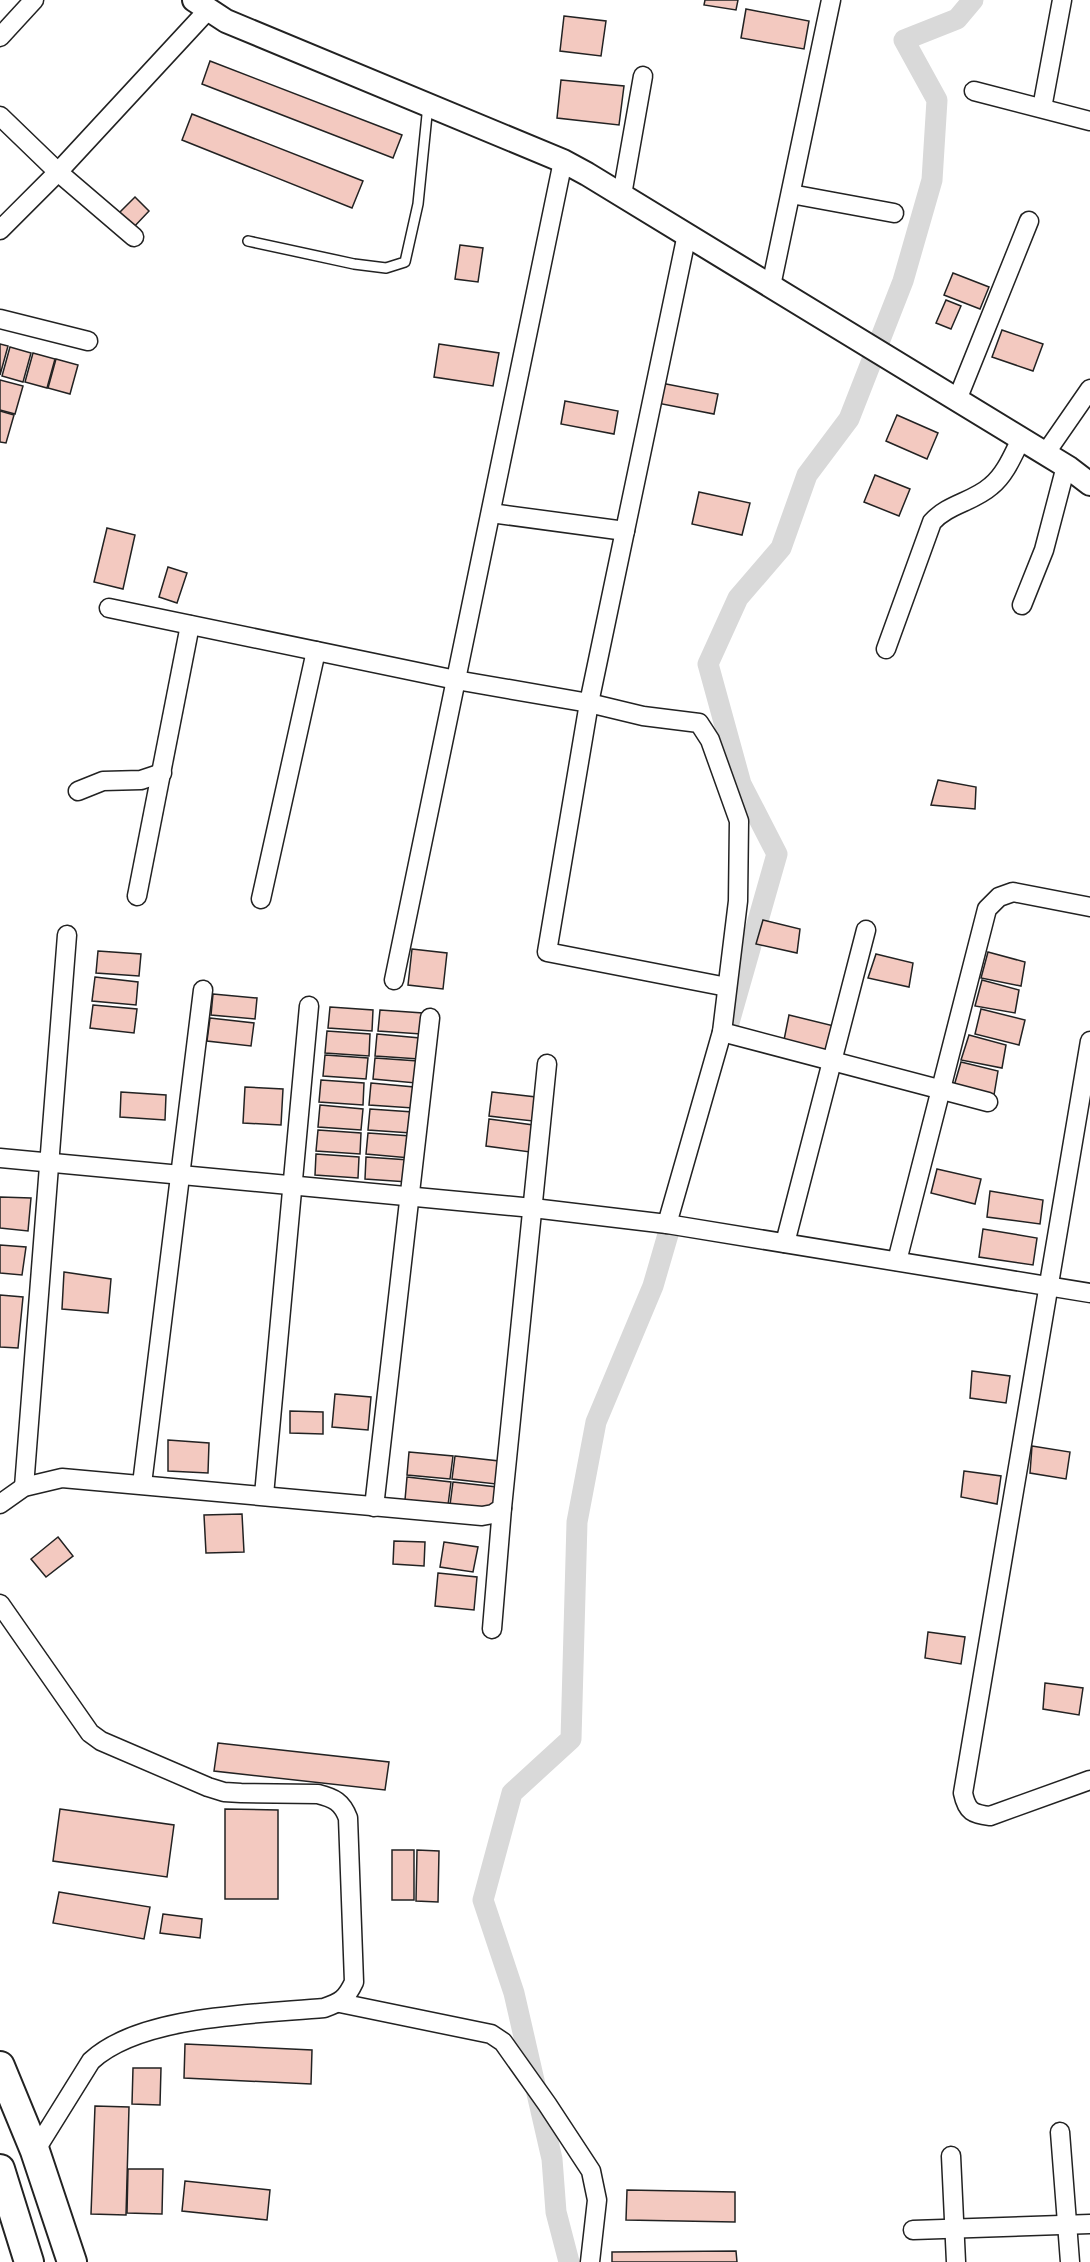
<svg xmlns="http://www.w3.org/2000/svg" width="1090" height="2262" viewBox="0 0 1090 2262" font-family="Montserrat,sans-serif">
<rect width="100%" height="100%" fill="#fff"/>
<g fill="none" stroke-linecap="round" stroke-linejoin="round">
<!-- canal -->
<g stroke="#d9d9d9" stroke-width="21">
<polyline points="728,1026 777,854 741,784 708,664 738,598 781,548 807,475 849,419 903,281 932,180 937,100 904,40 957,19 973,0"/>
<polyline points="569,2262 556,2212 552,2159 514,1993 483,1900 512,1793 571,1739 577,1522 596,1422 653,1286 669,1231"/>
</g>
</g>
<!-- building -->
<g fill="#f3c9c0" stroke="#222" stroke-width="1.5">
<polygon points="705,0 738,0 736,10 704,5"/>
<polygon points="746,9 809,21 804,49 741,38"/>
<polygon points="564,16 606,21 601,56 560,51"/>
<polygon points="210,61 402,135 393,158 202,84"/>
<polygon points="561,80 624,86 619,125 557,118"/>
<polygon points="192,114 363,181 352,208 182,140"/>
<polygon points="135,197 149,211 132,229 117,215"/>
<polygon points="460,245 483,248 478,282 455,279"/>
<polygon points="953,273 989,287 980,309 944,295"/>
<polygon points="946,300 961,306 951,329 936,323"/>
<polygon points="1002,330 1043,344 1033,371 992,357"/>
<polygon points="0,344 8,346 0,375"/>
<polygon points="439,344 499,353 493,386 434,377"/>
<polygon points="10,347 31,353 23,382 2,376"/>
<polygon points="33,353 55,359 47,388 25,382"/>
<polygon points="56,359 78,365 70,394 48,388"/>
<polygon points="0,380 23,386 15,414 0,410"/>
<polygon points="661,383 718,394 714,414 657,403"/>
<polygon points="565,401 618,411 614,434 561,424"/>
<polygon points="0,411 14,415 6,443 0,442"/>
<polygon points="897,415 938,433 927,459 886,441"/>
<polygon points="875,475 910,489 899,516 864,502"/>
<polygon points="699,492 750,503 742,535 692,524"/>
<polygon points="107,528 135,535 123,589 94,582"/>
<polygon points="168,567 187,573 177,603 159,597"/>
<polygon points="938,780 976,787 975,809 931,805"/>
<polygon points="763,920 800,929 797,953 756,944"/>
<polygon points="412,949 447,953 443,989 408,985"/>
<polygon points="98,951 141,954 139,976 96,973"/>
<polygon points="988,952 1025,962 1021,986 981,978"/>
<polygon points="876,954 913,963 909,987 868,978"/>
<polygon points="95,977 138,982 136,1005 92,1001"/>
<polygon points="982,980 1019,990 1015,1013 975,1006"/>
<polygon points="213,994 257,998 255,1019 211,1015"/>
<polygon points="93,1005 137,1009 134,1033 90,1028"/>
<polygon points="330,1007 373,1010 372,1031 328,1028"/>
<polygon points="981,1009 1025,1020 1019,1045 975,1034"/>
<polygon points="380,1010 423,1013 421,1034 378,1031"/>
<polygon points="789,1015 834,1026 828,1051 784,1040"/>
<polygon points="210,1018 254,1023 251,1046 207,1041"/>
<polygon points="327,1031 370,1034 369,1056 325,1053"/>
<polygon points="377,1034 420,1038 419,1059 375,1056"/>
<polygon points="969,1035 1006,1045 1002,1068 961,1060"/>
<polygon points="325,1055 368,1058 366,1079 323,1076"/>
<polygon points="375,1058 418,1061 416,1083 373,1079"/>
<polygon points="961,1062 998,1071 994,1095 954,1086"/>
<polygon points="321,1080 364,1083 363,1105 319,1102"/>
<polygon points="371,1083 414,1087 413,1108 369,1105"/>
<polygon points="245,1087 283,1089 281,1125 243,1123"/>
<polygon points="121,1092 166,1095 165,1120 120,1117"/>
<polygon points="492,1092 536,1097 533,1121 489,1116"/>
<polygon points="320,1105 363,1109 361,1130 318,1127"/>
<polygon points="370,1109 413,1112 411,1133 368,1130"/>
<polygon points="489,1119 533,1125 530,1152 486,1146"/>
<polygon points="318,1130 361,1133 360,1154 316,1151"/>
<polygon points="368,1133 411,1136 410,1158 366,1154"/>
<polygon points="316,1154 359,1157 358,1178 315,1175"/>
<polygon points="366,1157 409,1160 408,1182 365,1179"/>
<polygon points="937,1169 981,1179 975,1204 931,1193"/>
<polygon points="990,1191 1043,1200 1040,1224 987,1217"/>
<polygon points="0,1197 31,1198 28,1231 0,1228"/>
<polygon points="983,1229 1037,1238 1033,1265 979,1257"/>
<polygon points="0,1245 26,1247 22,1275 0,1273"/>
<polygon points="64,1272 111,1279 108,1313 62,1309"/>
<polygon points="0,1295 23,1297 18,1348 0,1347"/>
<polygon points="972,1371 1010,1376 1006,1403 970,1398"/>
<polygon points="335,1394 371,1397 368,1430 332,1427"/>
<polygon points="290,1411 323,1412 323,1434 290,1433"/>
<polygon points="168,1440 209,1443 208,1473 168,1471"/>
<polygon points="1032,1446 1070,1452 1066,1479 1030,1473"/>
<polygon points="409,1452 453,1456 450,1479 407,1475"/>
<polygon points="455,1456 499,1461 496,1484 452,1479"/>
<polygon points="964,1471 1001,1476 997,1504 961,1497"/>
<polygon points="407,1477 451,1482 448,1505 405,1500"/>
<polygon points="453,1482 497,1487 494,1510 450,1505"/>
<polygon points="242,1514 244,1552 206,1553 204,1515"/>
<polygon points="58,1537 73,1556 46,1577 31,1559"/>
<polygon points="394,1541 425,1542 424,1566 393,1564"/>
<polygon points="444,1542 478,1547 473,1572 440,1567"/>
<polygon points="438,1573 477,1577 474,1610 435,1606"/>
<polygon points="928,1632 965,1637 961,1664 925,1658"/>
<polygon points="1045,1683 1083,1688 1079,1715 1043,1709"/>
<polygon points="218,1743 389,1762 385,1790 214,1771"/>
<polygon points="60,1809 174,1825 167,1877 53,1861"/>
<polygon points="225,1809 278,1810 278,1899 225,1899"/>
<rect x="392" y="1850" width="22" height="50"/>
<polygon points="417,1850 439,1851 438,1902 416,1901"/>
<polygon points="59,1892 150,1907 144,1939 53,1923"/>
<polygon points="163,1914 202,1919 200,1938 160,1933"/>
<polygon points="185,2044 312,2050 311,2084 184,2078"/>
<polygon points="133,2068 161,2068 160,2105 132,2104"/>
<polygon points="95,2106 129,2107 126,2215 91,2214"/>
<polygon points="128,2169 163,2169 162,2214 127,2213"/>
<polygon points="185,2181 270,2190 267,2220 182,2211"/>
<polygon points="627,2190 735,2192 735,2222 626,2220"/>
<polygon points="736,2251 737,2262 612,2262 612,2252"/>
</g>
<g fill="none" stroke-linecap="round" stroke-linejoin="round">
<defs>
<polyline id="service" points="248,241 354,264 386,268 405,262 418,204 428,105"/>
<g id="minor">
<polyline points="0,37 34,0"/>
<polyline points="974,91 1090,121"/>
<polyline points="1042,108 1062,0"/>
<polyline points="0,116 58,172 134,237"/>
<polyline points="791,194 894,213"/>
<polyline points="622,195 643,76"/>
<polyline points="0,230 58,172 208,10"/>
<polyline points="687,234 589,703 547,952 727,987"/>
<polyline points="771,286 831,0"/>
<polyline points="0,319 88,341"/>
<polyline points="957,400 1029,221"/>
<polyline points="1045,454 1090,389"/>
<polyline points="491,513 625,531"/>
<polyline points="1022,605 1044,550 1066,466"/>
<polyline points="109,608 456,680 589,703 643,716 699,723 710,740 739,821 738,901 722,1032 667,1224"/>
<path d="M 886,649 L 932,522 C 948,504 973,502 991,486 C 1005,475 1013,455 1021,439"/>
<polyline points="78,791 103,781 141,780 162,773"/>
<polyline points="137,896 190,625"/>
<polyline points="261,899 316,651"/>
<polyline points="394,980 563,161"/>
<polyline points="722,1032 988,1102"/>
<path d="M 1090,1041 L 963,1793 C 967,1812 973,1814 990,1816 L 1090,1780"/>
<polyline points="0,1158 533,1208 667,1224 1090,1293"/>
<polyline points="785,1243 866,930"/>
<polyline points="897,1261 987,909 999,897 1013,892 1090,907"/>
<polyline points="142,1484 203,990"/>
<polyline points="24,1487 67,935"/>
<polyline points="264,1495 309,1006"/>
<polyline points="0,1504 24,1487 62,1478 482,1516 493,1514 502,1508 547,1064"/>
<polyline points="374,1507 430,1018"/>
<path d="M 0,1604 L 90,1733 L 101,1741 L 208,1787 L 224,1792 L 241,1793 L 318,1794 C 334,1798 342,1802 348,1818 L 354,1982 C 346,1999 341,2002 324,2008 C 259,2014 140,2015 91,2061 L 35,2151"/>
<polyline points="492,1629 502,1508"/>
<polyline points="340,2003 491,2034 503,2042 547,2104 591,2171 597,2200 590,2262"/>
<polyline points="1060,2132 1070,2262"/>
<polyline points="951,2156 956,2262"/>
<polyline points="913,2230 1090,2224"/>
</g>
<polyline id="tertiary" points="194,0 226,21 563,161 587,174 1069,468 1090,484"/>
<g id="primary">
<polyline points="0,2066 35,2151 72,2262"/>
<polyline points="0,2169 29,2262"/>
</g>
</defs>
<!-- service casing -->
<use href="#service" stroke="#222" stroke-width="12"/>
<!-- minor casing -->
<use href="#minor" stroke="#222" stroke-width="21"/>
<!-- tertiary casing -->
<use href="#tertiary" stroke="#222" stroke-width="26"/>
<!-- primary casing -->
<use href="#primary" stroke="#222" stroke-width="32"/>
<!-- service -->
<use href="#service" stroke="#fff" stroke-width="9"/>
<!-- minor -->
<use href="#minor" stroke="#fff" stroke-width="18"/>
<!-- tertiary -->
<use href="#tertiary" stroke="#fff" stroke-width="22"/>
<!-- primary -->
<use href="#primary" stroke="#fff" stroke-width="28"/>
</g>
</svg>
